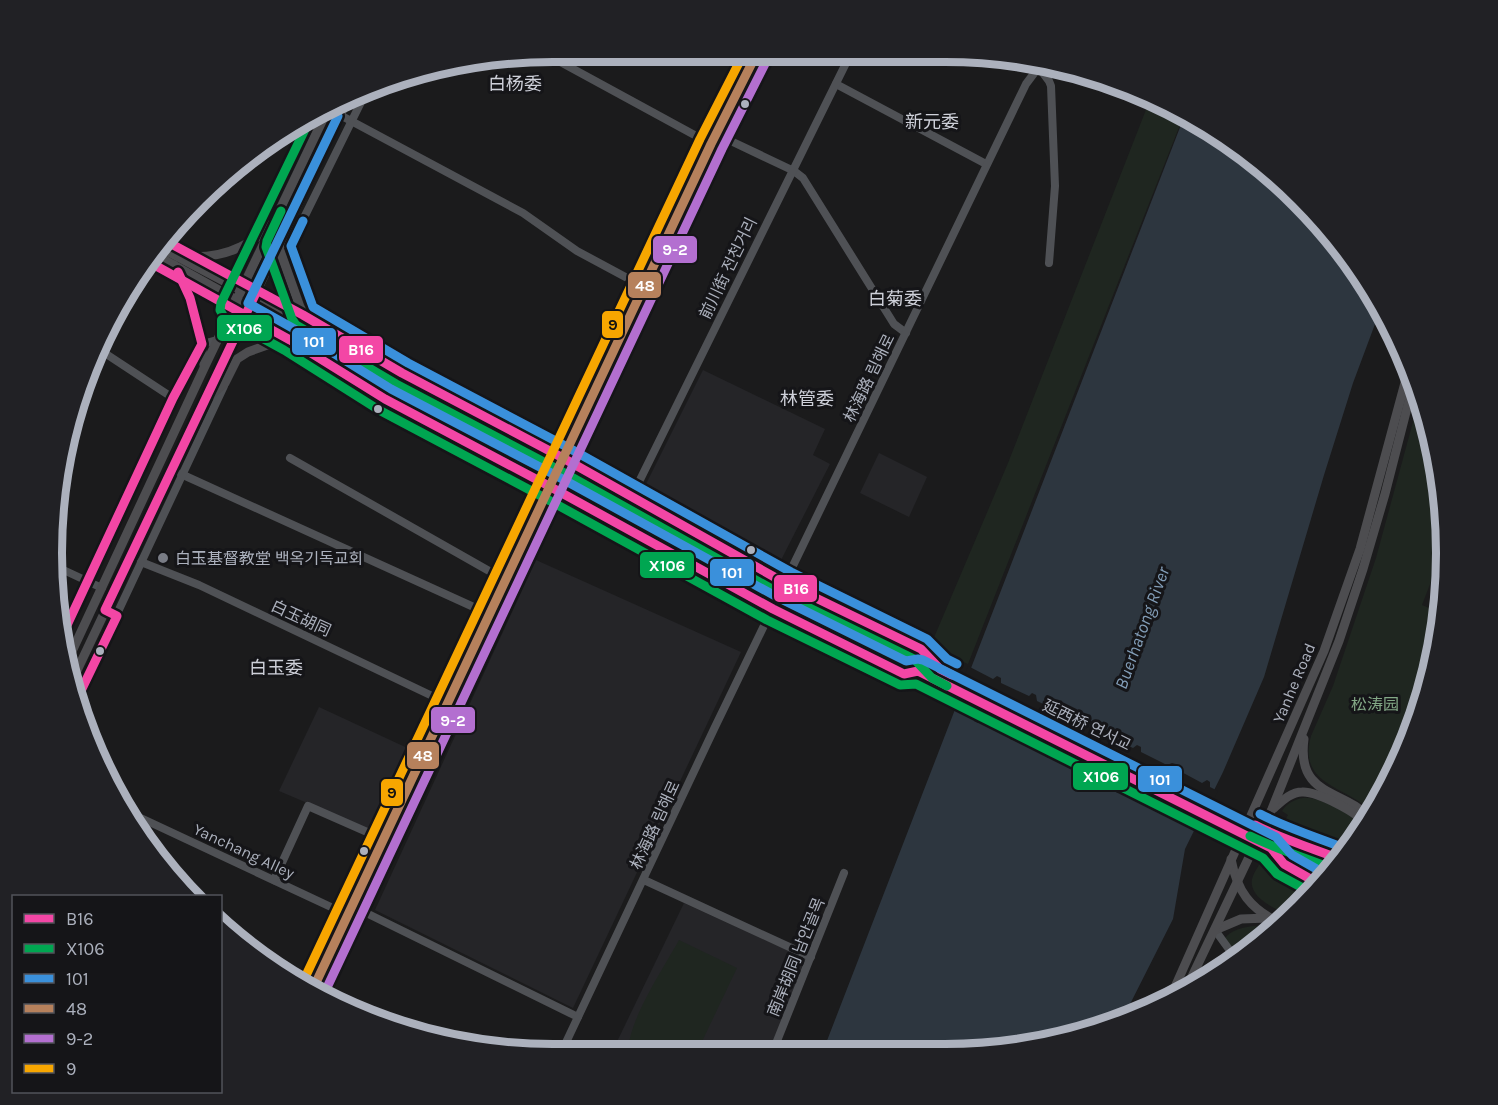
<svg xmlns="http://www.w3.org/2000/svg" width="1498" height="1105" viewBox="0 0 1498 1105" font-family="Karla,'Noto Sans SC','Noto Sans KR',sans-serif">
<rect width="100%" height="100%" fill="#1b1b1c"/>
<!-- built -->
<g fill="#252528">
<polygon points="703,370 825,429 813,455 830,464 780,562 648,491 646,484"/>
<polygon points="879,453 927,477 909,517 860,493"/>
<polygon points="536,560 741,652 573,1008 375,910"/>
<polygon points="319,707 416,752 378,833 279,791"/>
<polygon points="684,903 809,960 771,1051 612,1052"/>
</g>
<!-- green -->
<g fill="#1f2620">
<polygon points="1149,102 1183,117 968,664 930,647 1008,463"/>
<path d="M 1420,396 L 1430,422 L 1446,519 L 1445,545 L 1422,605 L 1443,614 L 1443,618 L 1420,713 L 1380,803 L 1373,813 C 1349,786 1297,787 1311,736 L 1333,686 L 1376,558 Z"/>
<path d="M 1303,798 C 1318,796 1355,815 1362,828 L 1345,852 L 1283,824 L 1288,815 L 1282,811 C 1286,804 1295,799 1303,798 Z"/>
<path d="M 1262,860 L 1317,888 L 1288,915 C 1275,909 1245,896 1253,876 C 1255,871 1259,865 1262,860 Z"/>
<path d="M 1254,926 L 1273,929 L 1251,950 L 1238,958 L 1224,939 C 1231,930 1243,927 1254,926 Z"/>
<path d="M 679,940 L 737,968 L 697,1052 L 628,1052 C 629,1019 663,969 679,940 Z"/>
</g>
<!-- water -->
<polygon fill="#2d363f" points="1184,117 1224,135 1343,247 1381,308 1353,383 1324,475 1264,677 1223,772 1185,849 1173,919 1122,1020 1011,1050 823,1051"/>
<!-- pier -->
<polygon fill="#1b1b1c" points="968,666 993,679 997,676 1001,678 1001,683 1029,696 1032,693 1036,695 1037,701 1064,714 1067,711 1071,712 1072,718 1098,731 1102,728 1107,730 1107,735 1133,748 1137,745 1141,747 1141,752 1167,765 1172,763 1176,764 1176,769 1202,783 1207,780 1210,782 1210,787 1218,791 1199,828 1191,824 1187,827 1185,826 1184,821 1156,807 1153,810 1150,808 1149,804 1122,790 1118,793 1114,791 1114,786 1086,772 1083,775 1080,774 1080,769 1051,755 1048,758 1045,756 1045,751 1017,737 1013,740 1010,739 1009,734 982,720 978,723 974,721 975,716 953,706"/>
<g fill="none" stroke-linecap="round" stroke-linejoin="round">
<!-- minor -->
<g stroke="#4f5155" stroke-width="8">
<polyline points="542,52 711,144"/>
<path d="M 1030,62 C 1049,76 1071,79 1094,77"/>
<polyline points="1040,69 1049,81 1051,86 1055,186 1049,263"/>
<polyline points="836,84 986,164"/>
<polyline points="340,115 523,213 577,251 644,287"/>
<polyline points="716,134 794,171 803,178 894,324 906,333"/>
<polyline points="270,230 262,218 310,119"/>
<polyline points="164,240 303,315 402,373 563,458 785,583 921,649 939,667"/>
<polyline points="278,245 292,242 365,94"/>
<polyline points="150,263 290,340 385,399 549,486 773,609 904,674 917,671"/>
<polyline points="97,348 173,398"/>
<polyline points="290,458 505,580"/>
<polyline points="181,474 489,614"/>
<path d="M 631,498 C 704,348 778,199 852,51"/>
<polyline points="141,562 199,585 447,703"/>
<polyline points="57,567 102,588"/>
<polyline points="61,638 173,398 202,344 217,340"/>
<polyline points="77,699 224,386"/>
<polyline points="128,812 348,915"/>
<polyline points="274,880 308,806 383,839"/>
<polyline points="644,880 811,957"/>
<polyline points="352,906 578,1017"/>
<polyline points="1215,930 1236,959"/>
<polyline points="312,991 711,144 758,51"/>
<polyline points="773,1051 844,873"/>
<polyline points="561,1053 714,729 1026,84 1035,72 1052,65"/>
</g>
<!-- major -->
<g stroke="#4d4d50" stroke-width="9">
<polyline points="278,245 300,307 312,329"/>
<polyline points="159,247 269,305 780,593 948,673"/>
<polyline points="154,254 777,600 942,684"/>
<path d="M 179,256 C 200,258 222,256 240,247 C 251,242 259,235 270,230"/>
<polyline points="149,262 165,264"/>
<path d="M 174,265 C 191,297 200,329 204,365"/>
<polyline points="211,395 225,383 237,359 248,352 273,343 303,338"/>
<polyline points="105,610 117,616"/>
<polyline points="67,662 205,366 327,111"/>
<polyline points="72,681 346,103"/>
<path d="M 1304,739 C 1296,798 1345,789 1369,818"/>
<path d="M 1274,808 C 1282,801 1291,792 1302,792 C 1316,791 1358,812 1365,824"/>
<polyline points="1277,836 1334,867"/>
<polyline points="1292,841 1341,858"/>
<polyline points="1271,848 1284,864 1321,885"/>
<polyline points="1279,858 1288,859 1326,878"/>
<path d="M 1231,859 C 1237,891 1250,909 1280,923"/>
<polyline points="1215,930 1241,919 1268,918"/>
<polyline points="1187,987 1272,809 1339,641 1363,569 1385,494 1414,381"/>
<polyline points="1171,996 1324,651 1360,549 1409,368"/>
</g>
<!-- major-bridge -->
<g stroke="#4d4d50" stroke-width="9">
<polyline points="948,673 1277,836"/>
<polyline points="942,684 1271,848"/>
</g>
<defs>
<g id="bus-1">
<polyline points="164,240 303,315 402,373 563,458 785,583 921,649 940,669 952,675"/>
<polyline points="149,262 290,340 385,399 549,486 773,609 904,674 918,671 1271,848 1284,864 1321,885"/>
<polyline points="61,638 173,398 202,344 190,298 178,272"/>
<polyline points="77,699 117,616 105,610 255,295"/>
<path d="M 1255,825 C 1282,839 1311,848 1340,859"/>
</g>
<g id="bus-2">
<polyline points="310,119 221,303 220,310 224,317 284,350 379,410 543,497 767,620 900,685 916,684 1263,858 1277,874 1312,893"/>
<polyline points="281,211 267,241 266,247 292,319 296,325 396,384 557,469 779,593 914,659 932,678 947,686"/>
<path d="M 1250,836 C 1277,849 1305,858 1333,869"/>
</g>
<g id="bus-3">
<polyline points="338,116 248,303 296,330 391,389 555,475 779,598 906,661 918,659 923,660 1276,837 1292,855 1327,875"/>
<polyline points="303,221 291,246 313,307 408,363 569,448 791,572 927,639 947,659 957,664"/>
<path d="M 1260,814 C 1287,828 1316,837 1344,848"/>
</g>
<polyline id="bus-4" points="312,991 711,144 758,51"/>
<polyline id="bus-5" points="323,996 722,149 769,56"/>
<polyline id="bus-6" points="301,986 700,139 745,51"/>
</defs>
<!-- bus-1 casing -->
<use href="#bus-1" stroke="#151518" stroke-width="14"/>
<!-- bus-2 casing -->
<use href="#bus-2" stroke="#151518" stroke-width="14"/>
<!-- bus-3 casing -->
<use href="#bus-3" stroke="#151518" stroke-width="14"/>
<!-- bus-4 casing -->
<use href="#bus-4" stroke="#151518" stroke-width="14"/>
<!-- bus-5 casing -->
<use href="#bus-5" stroke="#151518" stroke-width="14"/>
<!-- bus-6 casing -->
<use href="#bus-6" stroke="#151518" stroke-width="14"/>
<!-- bus-1 -->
<use href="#bus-1" stroke="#f346a5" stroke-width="9"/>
<!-- bus-2 -->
<use href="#bus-2" stroke="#00a651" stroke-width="9"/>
<!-- bus-3 -->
<use href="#bus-3" stroke="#3a90db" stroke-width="9"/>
<!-- bus-4 -->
<use href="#bus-4" stroke="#b6815c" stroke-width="9"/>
<!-- bus-5 -->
<use href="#bus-5" stroke="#b36fd0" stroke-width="9"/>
<!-- bus-6 -->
<use href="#bus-6" stroke="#f7a600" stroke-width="9"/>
</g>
<!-- markers -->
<g fill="#acb1bd" stroke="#151518" stroke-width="2">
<circle cx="745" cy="104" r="5"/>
<circle cx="378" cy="409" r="5"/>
<circle cx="751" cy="550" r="5"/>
<circle cx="100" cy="651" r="5"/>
<circle cx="364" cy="851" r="5"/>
</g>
<circle fill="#797c85" stroke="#151518" stroke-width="2" cx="163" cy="558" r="6"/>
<g text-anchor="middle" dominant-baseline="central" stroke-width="6" stroke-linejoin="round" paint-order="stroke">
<!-- street labels -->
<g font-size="16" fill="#acb1bd" stroke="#151518">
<text transform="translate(728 268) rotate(-64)">前川街 전천거리</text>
<text transform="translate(869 378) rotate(-64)">林海路 림해로</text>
<text transform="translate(301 618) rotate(25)">白玉胡同</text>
<text transform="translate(1294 683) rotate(-67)">Yanhe Road</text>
<text transform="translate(1087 725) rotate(26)">延西桥 연서교</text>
<text transform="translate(655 825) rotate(-65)">林海路 림해로</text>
<text transform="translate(244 851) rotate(25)">Yanchang Alley</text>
<text transform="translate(796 957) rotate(-68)">南岸胡同 남안골목</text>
</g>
<!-- poi labels -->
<g font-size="16" fill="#acb1bd" stroke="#151518" text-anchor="start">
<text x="175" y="558">白玉基督教堂 백옥기독교회</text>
</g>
<!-- park labels -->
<g font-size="16" fill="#83a886" stroke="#151518">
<text x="1375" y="704">松涛园</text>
</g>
<!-- neighbourhood labels -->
<g font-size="18" fill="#ced0d9" stroke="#151518">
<text x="515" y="84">白杨委</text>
<text x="932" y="122">新元委</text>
<text x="895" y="299">白菊委</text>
<text x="807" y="399">林管委</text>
<text x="276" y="668">白玉委</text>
</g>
<!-- water labels -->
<g font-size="18" font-style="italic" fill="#839eb8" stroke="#151518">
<text transform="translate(1142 628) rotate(-70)">Buerhatong River</text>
</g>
</g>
<!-- crop -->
<path d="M0 0H1498V1105H0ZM553 62H945A491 491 0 0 1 1436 553V553A491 491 0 0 1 945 1044H553A491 491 0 0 1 62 553V553A491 491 0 0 1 553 62Z" fill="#212125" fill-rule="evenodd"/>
<path fill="none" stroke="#acb1bd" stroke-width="8" d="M553 62H945A491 491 0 0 1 1436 553V553A491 491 0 0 1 945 1044H553A491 491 0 0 1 62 553V553A491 491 0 0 1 553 62Z"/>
<g stroke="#151518" stroke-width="2">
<rect x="652" y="235" width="46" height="29" rx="6" fill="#b36fd0"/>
<rect x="627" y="271" width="35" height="28" rx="6" fill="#b6815c"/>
<rect x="601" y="310" width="23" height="29" rx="6" fill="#f7a600"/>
<rect x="216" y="314" width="57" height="28" rx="6" fill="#00a651"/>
<rect x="291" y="327" width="46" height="29" rx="6" fill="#3a90db"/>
<rect x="338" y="335" width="46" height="29" rx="6" fill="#f346a5"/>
<rect x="639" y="551" width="56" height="28" rx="6" fill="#00a651"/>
<rect x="709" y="558" width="46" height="29" rx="6" fill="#3a90db"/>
<rect x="773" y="574" width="45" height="29" rx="6" fill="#f346a5"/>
<rect x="430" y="706" width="46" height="28" rx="6" fill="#b36fd0"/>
<rect x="406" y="741" width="34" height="29" rx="6" fill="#b6815c"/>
<rect x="1072" y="762" width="57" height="29" rx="6" fill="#00a651"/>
<rect x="1137" y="765" width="46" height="28" rx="6" fill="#3a90db"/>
<rect x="380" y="778" width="24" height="29" rx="6" fill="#f7a600"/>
</g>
<g font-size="16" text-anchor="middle" font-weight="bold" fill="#fff">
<text x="675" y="255">9-2</text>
<text x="645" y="291">48</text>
<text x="244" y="334">X106</text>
<text x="314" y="347">101</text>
<text x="361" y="355">B16</text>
<text x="667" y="571">X106</text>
<text x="732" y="578">101</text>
<text x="796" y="594">B16</text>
<text x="453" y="726">9-2</text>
<text x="423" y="761">48</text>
<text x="1101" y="782">X106</text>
<text x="1160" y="785">101</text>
</g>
<g font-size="16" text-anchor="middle" font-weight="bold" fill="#111">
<text x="613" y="330">9</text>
<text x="392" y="798">9</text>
</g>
<!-- legend -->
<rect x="12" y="895" width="210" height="198" fill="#151518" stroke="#51535a" stroke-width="1.5"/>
<rect x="24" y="914" width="30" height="9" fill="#f346a5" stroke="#51535a" stroke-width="1.5"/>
<text x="66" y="925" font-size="18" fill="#acb1bd">B16</text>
<rect x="24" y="944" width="30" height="9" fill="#00a651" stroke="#51535a" stroke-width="1.5"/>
<text x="66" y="955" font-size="18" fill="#acb1bd">X106</text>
<rect x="24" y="974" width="30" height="9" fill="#3a90db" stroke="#51535a" stroke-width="1.5"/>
<text x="66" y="985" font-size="18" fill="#acb1bd">101</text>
<rect x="24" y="1004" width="30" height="9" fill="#b6815c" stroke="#51535a" stroke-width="1.5"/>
<text x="66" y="1015" font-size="18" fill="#acb1bd">48</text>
<rect x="24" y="1034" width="30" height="9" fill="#b36fd0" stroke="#51535a" stroke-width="1.5"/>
<text x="66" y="1045" font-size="18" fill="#acb1bd">9-2</text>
<rect x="24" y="1064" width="30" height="9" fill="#f7a600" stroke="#51535a" stroke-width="1.5"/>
<text x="66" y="1075" font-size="18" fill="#acb1bd">9</text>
</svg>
